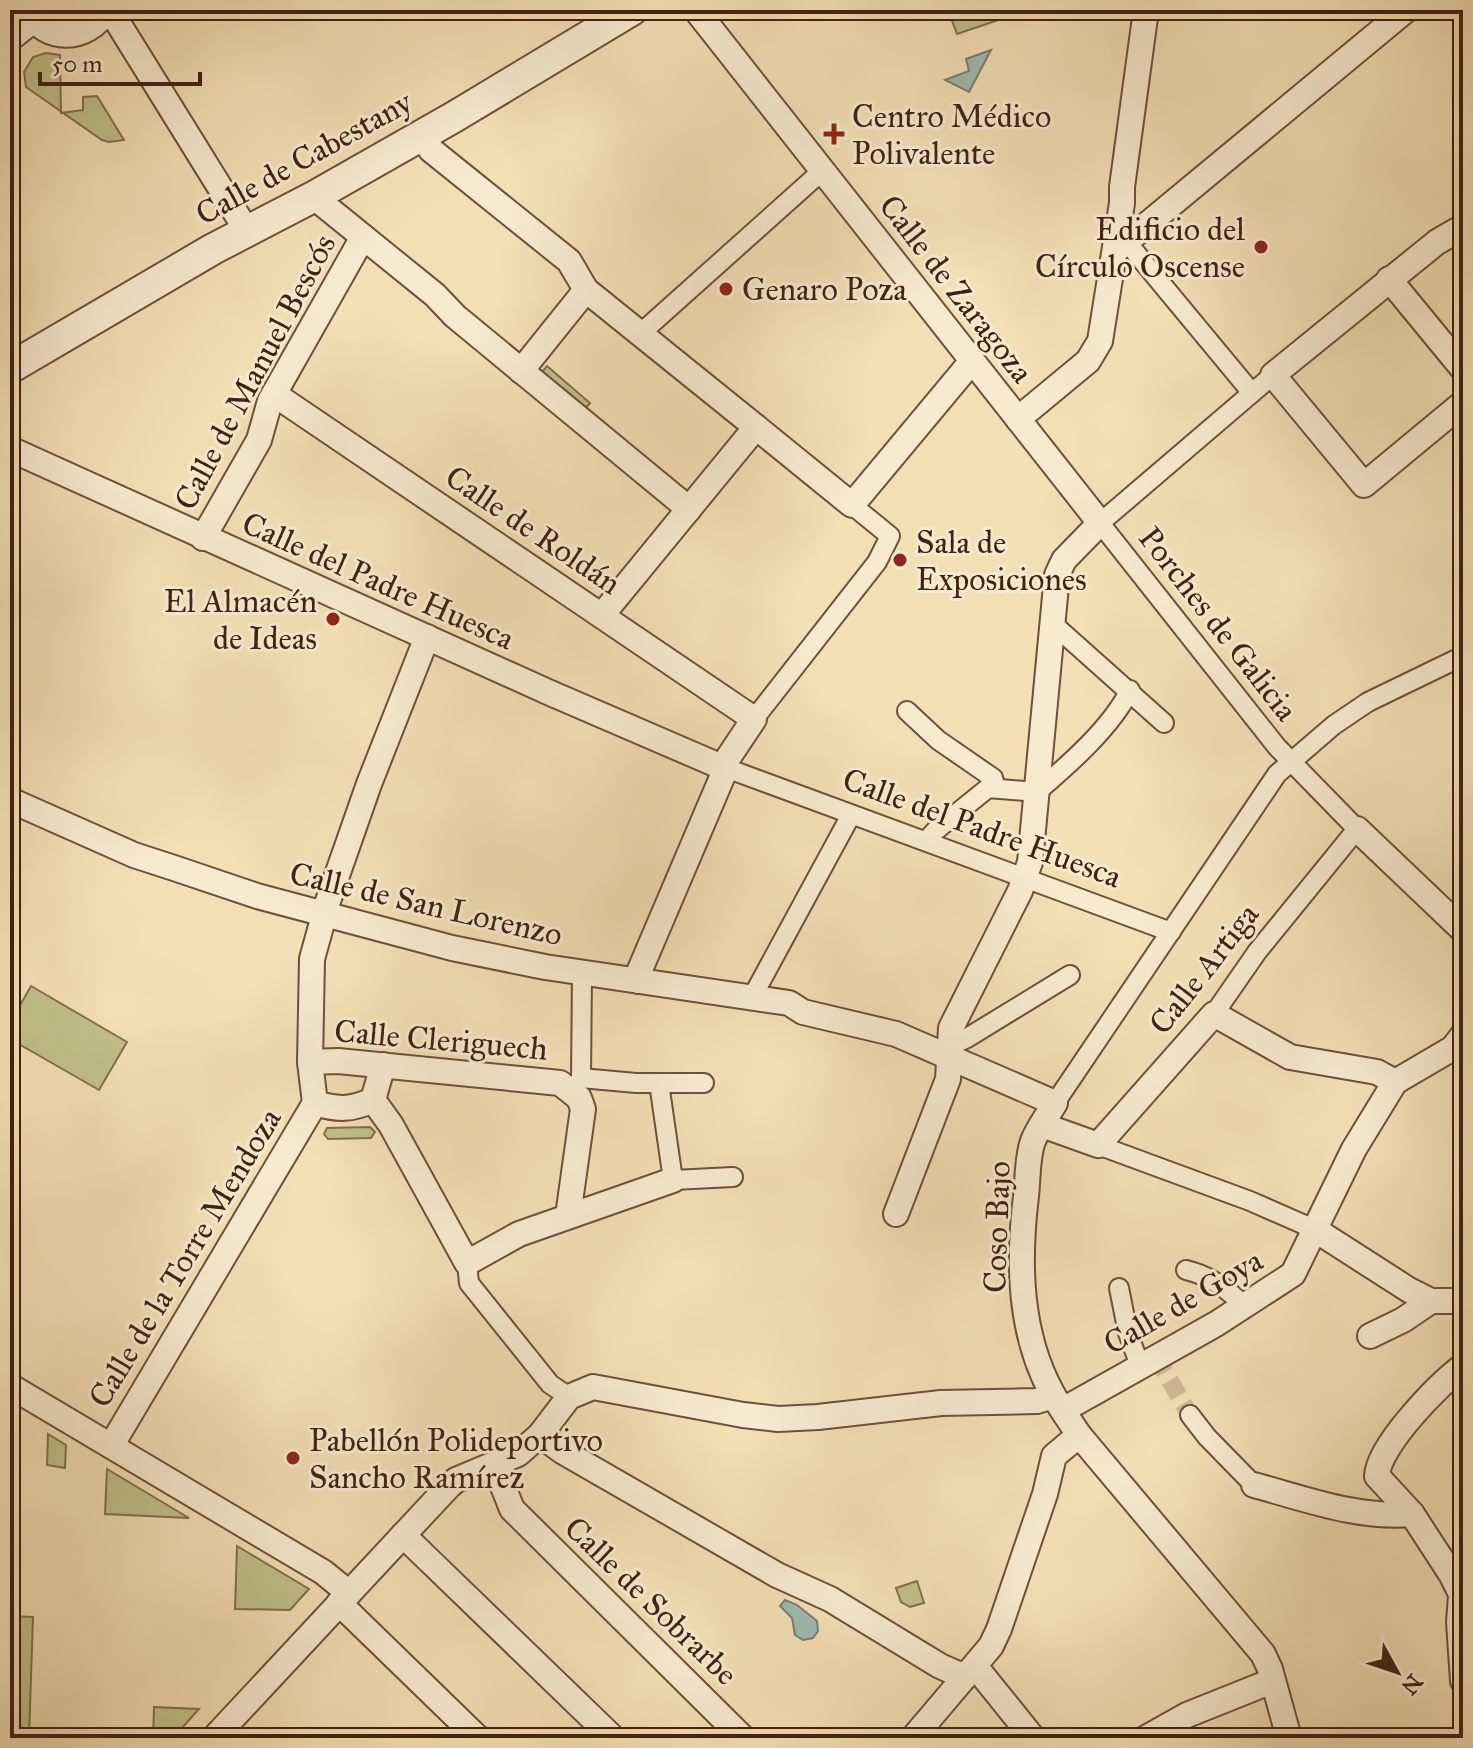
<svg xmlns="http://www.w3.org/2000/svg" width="1473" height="1748" viewBox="0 0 1473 1748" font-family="'IM FELL Great Primer',serif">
<rect width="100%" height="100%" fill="#f4dfb5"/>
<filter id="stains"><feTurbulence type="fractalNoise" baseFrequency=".0025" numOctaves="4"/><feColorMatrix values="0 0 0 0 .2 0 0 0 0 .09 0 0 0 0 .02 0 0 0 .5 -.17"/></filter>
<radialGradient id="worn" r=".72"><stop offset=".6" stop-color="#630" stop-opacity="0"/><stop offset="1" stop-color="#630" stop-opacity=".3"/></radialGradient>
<!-- green -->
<g fill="#c1c08a" stroke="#81704e" stroke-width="2">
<polygon points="948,10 1028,10 957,34"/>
<polygon points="46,53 60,55 61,113 83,110 83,97 97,96 124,140 109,142 102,140 26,87 24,72 33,57"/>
<polygon points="547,366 590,403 582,412 539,376"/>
<polygon points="31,986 127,1042 99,1090 10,1039 10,1023"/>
<polygon points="370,1127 375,1132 371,1138 328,1139 324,1134 327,1128"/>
<polygon points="48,1434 66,1445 65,1468 47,1465"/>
<polygon points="107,1469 189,1518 105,1514"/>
<polygon points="237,1546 309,1589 290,1610 235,1609"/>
<polygon points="917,1581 924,1603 910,1607 901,1602 896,1588"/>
<polygon points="10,1616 33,1617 29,1738 10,1738"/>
<polygon points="154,1707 199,1709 173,1738 153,1738"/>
</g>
<!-- water -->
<g fill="#9cbcb3" stroke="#787e73" stroke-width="2">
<polygon points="991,50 969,92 945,80 969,71 966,59"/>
<polygon points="785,1600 797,1605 817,1621 818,1631 813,1638 803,1640 795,1635 792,1618 780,1606"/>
</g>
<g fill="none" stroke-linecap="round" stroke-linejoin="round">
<!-- pedestrian-tunnel -->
<polyline stroke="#d0b994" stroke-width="18" stroke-dasharray="18 9" stroke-linecap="butt" points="1156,1357 1190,1415"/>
<defs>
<g id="pedestrian">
<polyline points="1126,241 1252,393"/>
<polyline points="641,333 822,171"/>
<polyline points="1053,624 1164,723"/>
<polyline points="907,711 938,740 993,778 996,788"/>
<polyline points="754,719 877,562 890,536 852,505"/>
<polyline points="726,768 1171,932"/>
<path d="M 926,841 L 935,831 L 988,788 L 1037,792 C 1069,764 1110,729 1130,690"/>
<polyline points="754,998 756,990 851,815"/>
<polyline points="1214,1014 1257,952 1357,829 1277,747 1100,523 1273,375"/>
<polyline points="950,1046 967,1038 1070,975"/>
<polyline points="581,1078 582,973"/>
<polyline points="659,1083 673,1180 733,1177"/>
<polyline points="564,1086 576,1086 581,1078 636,1083 704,1083"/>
<polyline points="1055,1103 1277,774 1334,725 1368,702 1463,656"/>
<polyline points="1098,1145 1250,1201 1314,1229"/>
<polyline points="467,1263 469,1283 550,1384 569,1397"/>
<path d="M 1186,1270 C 1208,1275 1229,1289 1244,1307"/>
<polyline points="1119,1288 1128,1333 1140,1366"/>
<polyline points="1190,1415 1207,1437 1254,1485"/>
</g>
<g id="minor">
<polyline points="110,10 247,231"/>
<polyline points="696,10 1100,523 1064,560 1057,575 1030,862 1020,891 951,1028 948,1079 896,1214"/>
<polyline points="1463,10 1463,11"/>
<polyline points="422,135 431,150 569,261 586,290 756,427 602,615"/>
<polyline points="314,197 435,295 455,316 689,509"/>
<polyline points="1463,227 1437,242 1273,375 1364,485 1463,403"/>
<polyline points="1115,251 1406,10"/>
<polyline points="1389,279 1463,369"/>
<polyline points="521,371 586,290"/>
<polyline points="274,394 754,719 722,767 726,768 639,972 639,981"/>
<polyline points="1018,419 1088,361 1100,341 1122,203 1122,187 1146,10"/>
<polyline points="756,427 852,505 972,361"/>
<polyline points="10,449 548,692 722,767"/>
<polyline points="203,538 259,440 270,401 363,237"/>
<path d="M 10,800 L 134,855 L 174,868 L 257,896 L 452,948 L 545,967 L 789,1003 L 803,1012 L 896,1034 L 1055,1103 C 1048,1115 1038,1128 1033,1141 C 1027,1157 1028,1179 1026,1196 C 1018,1262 1019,1333 1052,1393 C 1060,1408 1070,1421 1079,1435 L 1263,1654 L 1270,1669 L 1289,1738"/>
<polyline points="1357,829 1463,930"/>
<polyline points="310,1062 338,1061 560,1083 579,1098 583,1109 568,1216"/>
<path d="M 383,1065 L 373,1100 C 351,1110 338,1110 315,1103 L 310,1062 L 312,959 L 328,901 L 369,784 L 427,637"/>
<polyline points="373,1100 391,1125 467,1263 519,1234 673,1180"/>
<polyline points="1042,1125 1098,1145 1214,1014 1290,1057 1377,1072 1395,1082"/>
<polyline points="1314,1229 1409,1290 1431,1301 1453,1301"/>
<polyline points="1370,1336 1403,1320 1431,1301"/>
<path d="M 1463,1366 C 1439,1384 1378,1446 1377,1476 L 1412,1514 L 1451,1574 L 1463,1598"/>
<polyline points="10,1386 323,1572 349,1593"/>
<polyline points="1063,1410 1216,1324 1293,1274 1354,1149 1395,1082 1453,1048 1463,1035"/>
<polyline points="540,1435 562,1451 777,1575 830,1599 940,1666 965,1677"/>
<polyline points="111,1446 315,1103"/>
<polyline points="495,1466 512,1509 743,1738"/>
<path d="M 1254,1485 C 1306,1499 1358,1519 1412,1514"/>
<polyline points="403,1535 613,1738"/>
<polyline points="1461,1596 1459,1622 1463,1681"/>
<polyline points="339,1603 478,1738"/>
<polyline points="975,1666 1033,1738"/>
<polyline points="214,1738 449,1486 456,1480 518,1454 540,1435 569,1397 593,1387 743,1415 778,1419 818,1417 941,1403 1037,1401 1053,1396"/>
<polyline points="913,1738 991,1646 999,1629 1045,1494 1054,1456 1079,1435"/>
<polyline points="1146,1738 1187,1715 1272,1681"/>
</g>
<g id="tertiary">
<path d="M 31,10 C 47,40 86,38 103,10"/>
<polyline points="10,35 34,16"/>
<polyline points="10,368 213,249 315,196 454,117 632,10"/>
</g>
</defs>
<!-- pedestrian casing -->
<use href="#pedestrian" stroke="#6e503b" stroke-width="22"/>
<!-- minor casing -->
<use href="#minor" stroke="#6e503b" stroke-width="28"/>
<!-- tertiary casing -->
<use href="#tertiary" stroke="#6e503b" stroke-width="34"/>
<!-- pedestrian -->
<use href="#pedestrian" stroke="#f8eacf" stroke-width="18"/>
<!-- minor -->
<use href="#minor" stroke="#f8eacf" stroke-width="24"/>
<!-- tertiary -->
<use href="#tertiary" stroke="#f8eacf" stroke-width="30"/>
</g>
<!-- markers -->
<g fill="#8f2418" stroke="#f8eacf" stroke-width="3">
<path d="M830 122h8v8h8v8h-8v8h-8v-8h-8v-8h8z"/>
<circle cx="1261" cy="247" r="8"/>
<circle cx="726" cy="289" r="8"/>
<circle cx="900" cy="560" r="8"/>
<circle cx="333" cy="619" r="8"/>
<circle cx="293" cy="1458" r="8"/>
</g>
<g text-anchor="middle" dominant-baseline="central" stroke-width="6" stroke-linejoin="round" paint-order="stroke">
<!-- poi labels -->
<g font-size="32" fill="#412112" stroke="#f8eacf" text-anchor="start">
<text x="852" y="116">Centro Médico<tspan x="852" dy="37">Polivalente</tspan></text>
<text x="1245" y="229" text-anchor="end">Edificio del<tspan x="1245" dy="37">Círculo Oscense</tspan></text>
<text x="742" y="289">Genaro Poza</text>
<text x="916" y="542">Sala de<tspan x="916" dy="37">Exposiciones</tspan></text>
<text x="317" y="601" text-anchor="end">El Almacén<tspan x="317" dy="37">de Ideas</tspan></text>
<text x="309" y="1440">Pabellón Polideportivo<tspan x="309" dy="37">Sancho Ramírez</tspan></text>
</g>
<!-- street labels -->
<g font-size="32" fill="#412112" stroke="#f8eacf">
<text transform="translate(304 158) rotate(-29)">Calle de Cabestany</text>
<text transform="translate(956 289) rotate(52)">Calle de Zaragoza</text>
<text transform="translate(255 372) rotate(-62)">Calle de Manuel Bescós</text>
<text transform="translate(533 530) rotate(34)">Calle de Roldán</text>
<text transform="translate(378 581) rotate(24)">Calle del Padre Huesca</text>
<text transform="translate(1218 624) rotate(52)">Porches de Galicia</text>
<text transform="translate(982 828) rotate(20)">Calle del Padre Huesca</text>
<text transform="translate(426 904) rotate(13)">Calle de San Lorenzo</text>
<text transform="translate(1204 969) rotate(-52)">Calle Artiga</text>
<text transform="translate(441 1040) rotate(5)">Calle Cleriguech</text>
<text transform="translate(997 1227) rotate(-88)">Coso Bajo</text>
<text transform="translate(185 1258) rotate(-59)">Calle de la Torre Mendoza</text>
<text transform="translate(1183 1302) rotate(-30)">Calle de Goya</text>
<text transform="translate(651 1601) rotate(44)">Calle de Sobrarbe</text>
</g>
</g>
<!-- margin -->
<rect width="1473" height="1748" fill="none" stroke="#f4dfb5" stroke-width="40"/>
<rect x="12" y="12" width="1449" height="1724" fill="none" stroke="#412112" stroke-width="4"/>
<rect x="20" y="20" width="1433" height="1708" fill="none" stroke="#412112" stroke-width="2"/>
<!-- north arrow -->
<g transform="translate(1397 1672) rotate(130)" stroke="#f8eacf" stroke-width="6" paint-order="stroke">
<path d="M0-6L14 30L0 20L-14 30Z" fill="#412112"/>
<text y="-12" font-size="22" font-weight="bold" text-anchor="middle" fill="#412112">N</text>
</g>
<!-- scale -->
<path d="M40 72v12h160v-12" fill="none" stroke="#412112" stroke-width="4"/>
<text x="52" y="72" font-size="24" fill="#412112" stroke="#f8eacf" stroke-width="6" paint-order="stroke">50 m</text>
<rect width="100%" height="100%" filter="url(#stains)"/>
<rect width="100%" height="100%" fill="url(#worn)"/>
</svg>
